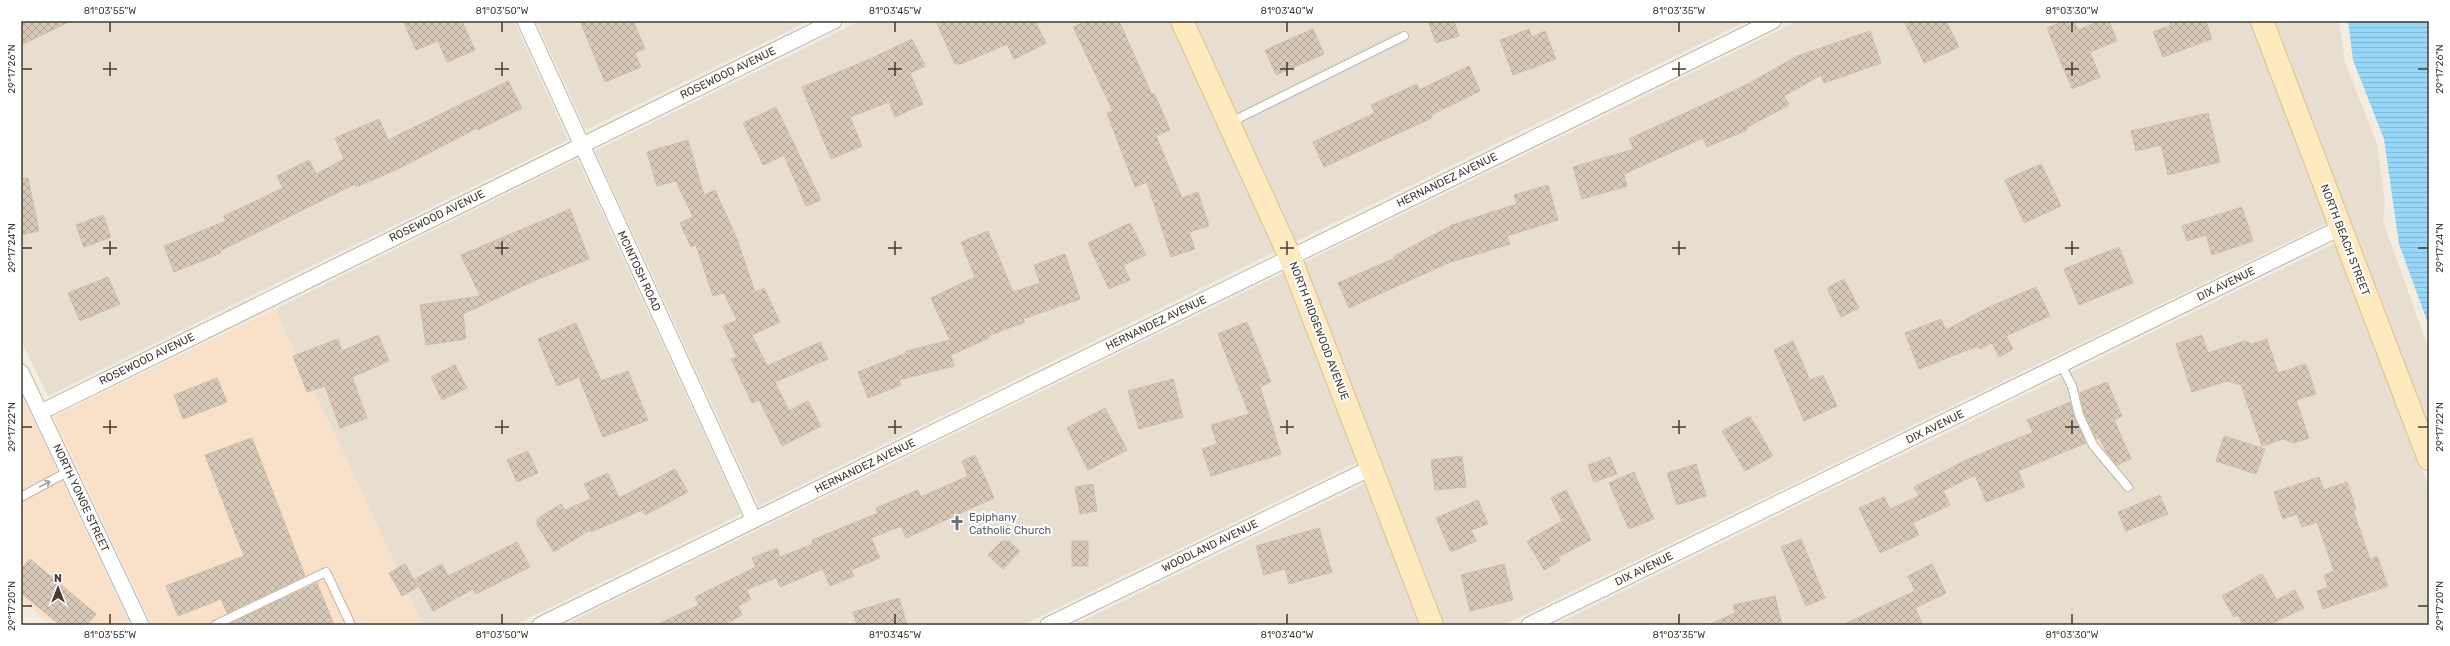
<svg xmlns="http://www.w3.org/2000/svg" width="2450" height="646" viewBox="0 0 2450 646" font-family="Rubik,sans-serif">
<defs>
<pattern id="water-rules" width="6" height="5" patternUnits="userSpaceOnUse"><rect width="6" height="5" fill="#96d7f7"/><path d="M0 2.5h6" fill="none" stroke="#82b9d4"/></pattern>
<pattern id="building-cross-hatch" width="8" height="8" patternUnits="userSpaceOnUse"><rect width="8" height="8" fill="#d8c9b9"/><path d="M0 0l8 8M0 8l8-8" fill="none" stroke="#b1a497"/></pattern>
</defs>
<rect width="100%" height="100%" fill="#f3ece1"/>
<!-- residential -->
<g fill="#e7decf">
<polygon points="21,21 514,21 568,140 48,396 21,340"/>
<polygon points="536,21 809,21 586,130"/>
<polygon points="860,21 1170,21 1276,251 759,506 595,151"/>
<polygon points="1193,21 1747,21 1295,242"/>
<polygon points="1798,21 2251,21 2327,223 1504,625 1442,625 1303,263"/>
<polygon points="2273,21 2339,21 2345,62 2376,141 2385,201 2383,221 2429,350 2429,431"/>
<polygon points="577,159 741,514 514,625 423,625 275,309"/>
<polygon points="2335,243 2429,487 2428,625 1554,625"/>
<polygon points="1285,272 1358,462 1023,625 564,625"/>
<polygon points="1366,483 1421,625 1073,625"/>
</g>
<!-- commercial -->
<g fill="#f8e0c9">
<polygon points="275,309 365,497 423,625 152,625 54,417"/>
<polygon points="21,395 36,426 130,625 51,625 21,599"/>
</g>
<!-- water -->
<polygon fill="url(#water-rules)" points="2348,21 2429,21 2429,326 2399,244 2384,139 2353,60"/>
<!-- building -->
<g fill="url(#building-cross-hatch)" stroke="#d1bea8">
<polygon points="21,21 71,21 21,45"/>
<polygon points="403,21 462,21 475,50 447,62 438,41 416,50"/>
<polygon points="580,21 633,21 645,49 635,53 641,67 605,82"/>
<polygon points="936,21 1035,21 1046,43 1014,59 1007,44 961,64 955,64"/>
<polygon points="1086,21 1119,21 1152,95 1154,93 1170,130 1156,136 1182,198 1198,192 1209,226 1189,232 1195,249 1171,257 1147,182 1135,187 1107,113 1113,111 1073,27"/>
<polygon points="1428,21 1454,21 1459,36 1436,43"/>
<polygon points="1904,21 1946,21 1959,47 1924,63"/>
<polygon points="2064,21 2074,21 2078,30 2100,21 2109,21 2117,41 2090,52 2100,77 2072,89 2047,28"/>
<polygon points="2170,21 2206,21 2212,39 2163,57 2153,32 2171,25"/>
<polygon points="1313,29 1324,54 1276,75 1265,50"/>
<polygon points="1529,29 1532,37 1545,31 1556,59 1513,75 1500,40"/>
<polygon points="1870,31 1881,63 1824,83 1821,75 1784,96 1789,105 1746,128 1747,130 1707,147 1703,138 1624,174 1627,186 1582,199 1573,167 1634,149 1629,139 1748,84 1797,56"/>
<polygon points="912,39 925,66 910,73 923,104 895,117 889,102 850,117 862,146 831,159 802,87 870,59"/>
<polygon points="1469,66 1480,91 1431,115 1432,118 1324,167 1313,142 1375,113 1371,105 1417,84 1419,90"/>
<polygon points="508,81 522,108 478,130 477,128 400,168 356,187 355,184 220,251 221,253 174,272 164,246 226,221 224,216 283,188 277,176 309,160 316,174 344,159 335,138 379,119 388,140"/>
<polygon points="776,107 821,200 806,206 784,155 763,165 743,123"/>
<polygon points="2208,113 2220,162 2168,175 2161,145 2136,151 2131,131"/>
<polygon points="688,140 704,195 715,190 737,239 755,292 764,288 780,322 752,335 767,366 820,342 828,359 775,382 789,411 808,401 821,426 782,446 759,400 752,403 731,359 737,357 723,326 737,320 724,293 713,296 696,245 691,247 680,223 693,217 676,181 657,186 647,152"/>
<polygon points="2041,164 2061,206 2024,223 2005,180"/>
<polygon points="28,178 39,231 21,235 21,179"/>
<polygon points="1548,185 1558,220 1507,236 1510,244 1448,263 1349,308 1338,283 1395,258 1394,256 1452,225 1517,204 1514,195"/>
<polygon points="2242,207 2253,241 2212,255 2206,235 2187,241 2182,226"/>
<polygon points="570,209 589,259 536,280 463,314 466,339 426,345 420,305 480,296 461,255"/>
<polygon points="103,215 111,237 84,247 76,225"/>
<polygon points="1130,223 1146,255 1123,265 1130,280 1109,289 1088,243"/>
<polygon points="988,231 1013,292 1040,283 1034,265 1065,254 1080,299 1023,319 1025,322 988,336 989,338 951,355 954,366 899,380 901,385 868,398 858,372 906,353 906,351 950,340 931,298 975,277 961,242"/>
<polygon points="2119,247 2133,283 2079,305 2064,269"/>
<polygon points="108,277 120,304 80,321 68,293"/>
<polygon points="1844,279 1859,308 1841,317 1827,288"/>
<polygon points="2036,287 2050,316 2006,336 2013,349 1999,357 1992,343 1980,349 1978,346 1919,369 1905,333 1941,319 1946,330 1987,308"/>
<polygon points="1247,322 1271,382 1260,387 1281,454 1211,476 1202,449 1217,444 1211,425 1249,414 1218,334"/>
<polygon points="576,323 601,381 628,371 648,420 603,437 579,377 557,386 538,339"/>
<polygon points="378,335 389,361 352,377 367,418 340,428 325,386 307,392 293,356 338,339 342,351"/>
<polygon points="2202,335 2208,353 2245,341 2252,344 2267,339 2278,373 2306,364 2316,394 2296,400 2309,438 2294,443 2283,439 2262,446 2241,385 2227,381 2192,392 2176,344"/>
<polygon points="1793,341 1810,380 1823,375 1837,406 1804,421 1774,350"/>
<polygon points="455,365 467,388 442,400 431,377"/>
<polygon points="217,378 227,402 183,419 174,395"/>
<polygon points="1173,379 1183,417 1139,429 1128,391"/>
<polygon points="2107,382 2122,416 2114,420 2131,459 2117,465 2106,451 2099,437 2096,439 2084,413 2080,393"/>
<polygon points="2070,402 2074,417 2086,443 2018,471 2025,487 1986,502 1975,475 1943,491 1950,505 1913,523 1919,535 1880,553 1859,508 1884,497 1890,509 1919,496 1914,487 1968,459 2033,432 2027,420"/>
<polygon points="1105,408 1127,450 1088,470 1067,428"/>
<polygon points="1750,416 1773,456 1745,471 1722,431"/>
<polygon points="2224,436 2265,449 2256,474 2216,461"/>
<polygon points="252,438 305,576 227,613 221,599 178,616 166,586 244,556 205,455"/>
<polygon points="528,451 538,473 517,482 507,460"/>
<polygon points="975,455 994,498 906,538 901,526 871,538 880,558 851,570 854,576 830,586 823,569 780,587 776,578 746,590 751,599 738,606 742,615 723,625 656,625 699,605 695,597 756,567 752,558 777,548 780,557 813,544 812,540 878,513 876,508 918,490 921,497 968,476 962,461"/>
<polygon points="1462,456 1466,487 1435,490 1431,460"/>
<polygon points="1610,457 1617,474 1594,482 1588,465"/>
<polygon points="1696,464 1706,496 1677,505 1667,473"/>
<polygon points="675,469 688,492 645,515 642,510 591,532 590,530 554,552 537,525 537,519 561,504 565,510 591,499 584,484 608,473 619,498"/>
<polygon points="1634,472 1654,519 1629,529 1609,483"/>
<polygon points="2319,477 2324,490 2347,482 2356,509 2353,510 2370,559 2377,556 2388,586 2323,609 2317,591 2328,587 2324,575 2334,571 2317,522 2302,527 2297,514 2283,519 2274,492"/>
<polygon points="1093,484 1097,511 1080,514 1075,487"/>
<polygon points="1566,490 1591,540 1558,557 1560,561 1544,570 1527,541 1562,521 1551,498"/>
<polygon points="2160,495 2168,514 2126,531 2118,512"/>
<polygon points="1478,500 1488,524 1471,530 1476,541 1451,552 1436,518"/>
<polygon points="1319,528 1332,572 1289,584 1285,569 1264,575 1256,546"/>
<polygon points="1801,539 1825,598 1806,606 1781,547"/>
<polygon points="1002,541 1009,541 1020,551 1003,569 988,555"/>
<rect x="1072" y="541" width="16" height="25"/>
<polygon points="517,542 530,567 476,594 473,589 433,611 415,579 442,564 448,576"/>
<polygon points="30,559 96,614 87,625 60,625 21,593 21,569"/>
<polygon points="405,564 418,587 402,596 389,573"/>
<polygon points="1504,564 1513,600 1470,611 1461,575"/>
<polygon points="1932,564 1946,593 1915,608 1923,625 1842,625 1915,591 1908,576"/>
<polygon points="2262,574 2277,600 2295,590 2304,608 2269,625 2243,625 2238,615 2234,617 2222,596"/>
<polygon points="317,583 334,625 232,625 231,623"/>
<polygon points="1775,596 1782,625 1708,625 1735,613 1733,605"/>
<polygon points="899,598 907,625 857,625 853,612"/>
</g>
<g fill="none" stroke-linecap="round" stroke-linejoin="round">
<defs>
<g id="lane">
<polyline points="1229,123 1404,36"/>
<polyline points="2061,365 2072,386 2079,415 2093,445 2128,487"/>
<polyline points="21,497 69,471"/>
<polyline points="215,625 326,572 351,625"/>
</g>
<g id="street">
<polyline points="525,21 754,520"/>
<polyline points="21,372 141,625"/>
<polyline points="41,412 834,21"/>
<polyline points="540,625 1773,21"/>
<polyline points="1048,625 1371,468"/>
<polyline points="1529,625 2340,228"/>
</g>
<g id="secondary">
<polyline points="1182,21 1290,257 1432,625"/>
<polyline points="2262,21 2429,459"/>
</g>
</defs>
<!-- lane casing -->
<use href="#lane" stroke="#c1b6a6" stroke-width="10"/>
<!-- street casing -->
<use href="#street" stroke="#c1b6a6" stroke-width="17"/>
<!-- secondary casing -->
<use href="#secondary" stroke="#dac08e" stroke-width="24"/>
<!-- lane -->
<use href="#lane" stroke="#fff" stroke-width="8"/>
<!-- street -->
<use href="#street" stroke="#fff" stroke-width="15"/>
<!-- secondary -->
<use href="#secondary" stroke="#ffeabf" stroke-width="22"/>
</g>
<!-- one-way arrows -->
<defs><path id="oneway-shaft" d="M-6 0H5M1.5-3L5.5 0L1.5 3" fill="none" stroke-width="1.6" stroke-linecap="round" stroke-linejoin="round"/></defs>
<use stroke="#a29d98" href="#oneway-shaft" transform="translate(45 484) rotate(-28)"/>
<!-- ticks -->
<path fill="none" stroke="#443b32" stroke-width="1.5" d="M 110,22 L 110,32M 502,22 L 502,32M 895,22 L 895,32M 1287,22 L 1287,32M 1679,22 L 1679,32M 2072,22 L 2072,32M 110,62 L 110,76M 502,62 L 502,76M 895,62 L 895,76M 1287,62 L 1287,76M 1679,62 L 1679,76M 2072,62 L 2072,76M 22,69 L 32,69M 103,69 L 117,69M 495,69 L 509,69M 888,69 L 902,69M 1280,69 L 1294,69M 1672,69 L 1686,69M 2065,69 L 2079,69M 2418,69 L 2428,69M 110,241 L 110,255M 502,241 L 502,255M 895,241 L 895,255M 1287,241 L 1287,255M 1679,241 L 1679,255M 2072,241 L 2072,255M 22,248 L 32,248M 103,248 L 117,248M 495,248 L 509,248M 888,248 L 902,248M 1280,248 L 1294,248M 1672,248 L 1686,248M 2065,248 L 2079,248M 2418,248 L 2428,248M 110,420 L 110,434M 502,420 L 502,434M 895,420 L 895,434M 1287,420 L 1287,434M 1679,420 L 1679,434M 2072,420 L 2072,434M 22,427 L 32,427M 103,427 L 117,427M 495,427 L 509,427M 888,427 L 902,427M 1280,427 L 1294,427M 1672,427 L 1686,427M 2065,427 L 2079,427M 2418,427 L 2428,427M 22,606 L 32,606M 2418,606 L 2428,606M 110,614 L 110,624M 502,614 L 502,624M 895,614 L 895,624M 1287,614 L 1287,624M 1679,614 L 1679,624M 2072,614 L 2072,624"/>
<!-- icons -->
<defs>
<symbol id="church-bare" viewBox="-9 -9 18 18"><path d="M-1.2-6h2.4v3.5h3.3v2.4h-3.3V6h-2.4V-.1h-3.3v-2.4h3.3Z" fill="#6b7280" stroke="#fff" stroke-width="2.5" paint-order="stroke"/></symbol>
</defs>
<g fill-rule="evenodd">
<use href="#church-bare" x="946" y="512" width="22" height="22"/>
</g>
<g text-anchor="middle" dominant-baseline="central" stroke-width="4" stroke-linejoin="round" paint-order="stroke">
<!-- street labels -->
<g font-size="11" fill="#443b32" stroke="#fff">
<text transform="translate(728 73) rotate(-26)">ROSEWOOD AVENUE</text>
<text transform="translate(1447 180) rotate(-26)">HERNANDEZ AVENUE</text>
<text transform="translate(437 216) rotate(-26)">ROSEWOOD AVENUE</text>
<text transform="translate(2345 240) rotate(69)">NORTH BEACH STREET</text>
<text transform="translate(639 271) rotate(65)">MCINTOSH ROAD</text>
<text transform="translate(2226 284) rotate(-26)">DIX AVENUE</text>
<text transform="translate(1156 323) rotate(-26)">HERNANDEZ AVENUE</text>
<text transform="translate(1319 331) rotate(69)">NORTH RIDGEWOOD AVENUE</text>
<text transform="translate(147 359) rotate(-26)">ROSEWOOD AVENUE</text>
<text transform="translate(1935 427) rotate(-26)">DIX AVENUE</text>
<text transform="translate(865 466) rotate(-26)">HERNANDEZ AVENUE</text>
<text transform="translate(81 498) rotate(65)">NORTH YONGE STREET</text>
<text transform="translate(1210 546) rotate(-26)">WOODLAND AVENUE</text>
<text transform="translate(1644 569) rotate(-26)">DIX AVENUE</text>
</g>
<!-- worship labels -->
<g font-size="11" fill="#5b616d" stroke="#fff" text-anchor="start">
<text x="969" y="517">Epiphany<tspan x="969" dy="13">Catholic Church</tspan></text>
</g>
</g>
<!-- border -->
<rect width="2450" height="646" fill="none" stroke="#ffffff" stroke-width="44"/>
<!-- north arrow -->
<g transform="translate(58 588)" stroke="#ffffff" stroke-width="3" paint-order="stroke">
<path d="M0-3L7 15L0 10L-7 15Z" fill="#443b32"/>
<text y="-6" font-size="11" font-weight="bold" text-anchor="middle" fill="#443b32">N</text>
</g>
<rect x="22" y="22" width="2406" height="602" fill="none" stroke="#443b32" stroke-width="1.5"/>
<g font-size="10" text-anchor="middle" fill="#443b32">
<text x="110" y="14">81°03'55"W</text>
<text x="502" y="14">81°03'50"W</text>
<text x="895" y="14">81°03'45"W</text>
<text x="1287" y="14">81°03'40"W</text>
<text x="1679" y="14">81°03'35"W</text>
<text x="2072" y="14">81°03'30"W</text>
<text transform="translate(11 69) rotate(-90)" y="4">29°17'26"N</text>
<text transform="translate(2439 69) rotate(-90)" y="4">29°17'26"N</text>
<text transform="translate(11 248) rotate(-90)" y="4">29°17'24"N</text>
<text transform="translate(2439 248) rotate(-90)" y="4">29°17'24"N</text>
<text transform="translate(11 427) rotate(-90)" y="4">29°17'22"N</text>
<text transform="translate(2439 427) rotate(-90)" y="4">29°17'22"N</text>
<text transform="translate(11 606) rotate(-90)" y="4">29°17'20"N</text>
<text transform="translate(2439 606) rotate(-90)" y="4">29°17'20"N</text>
<text x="110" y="638">81°03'55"W</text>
<text x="502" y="638">81°03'50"W</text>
<text x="895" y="638">81°03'45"W</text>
<text x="1287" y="638">81°03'40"W</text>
<text x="1679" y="638">81°03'35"W</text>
<text x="2072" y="638">81°03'30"W</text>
</g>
</svg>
